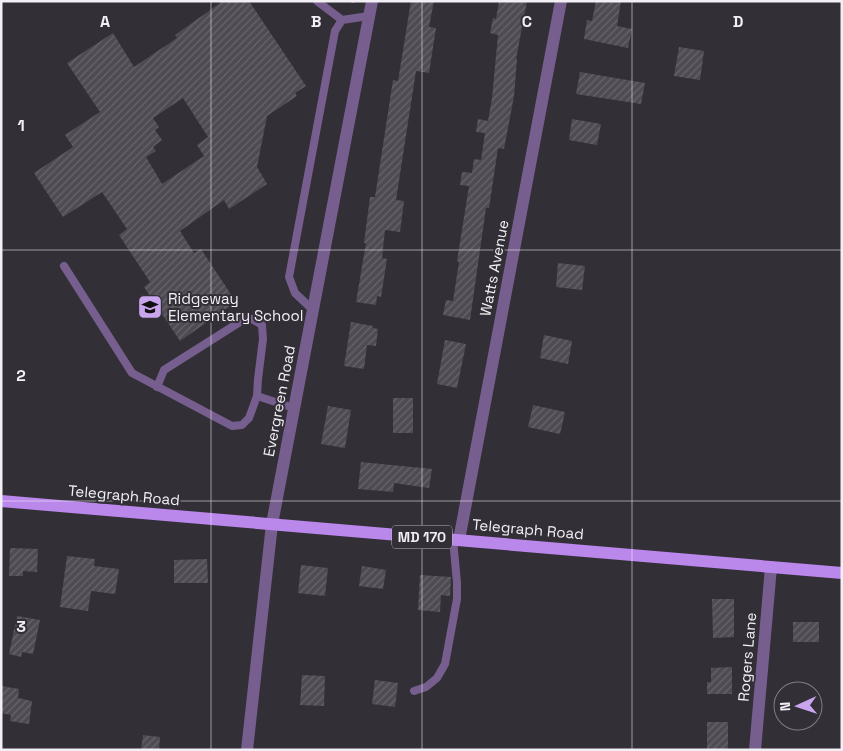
<svg xmlns="http://www.w3.org/2000/svg" width="843" height="751" viewBox="0 0 843 751" font-family="'Space Grotesk',sans-serif">
<defs>
<pattern id="building-hatch" width="6" height="6" patternUnits="userSpaceOnUse" patternTransform="scale(1.25)"><rect width="6" height="6" fill="#4f4b53"/><path d="M-1 1l2-2M0 6l6-6M5 7l2-2" fill="none" stroke="#69656c"/></pattern>
</defs>
<rect width="100%" height="100%" fill="#332f37"/>
<!-- building -->
<g fill="url(#building-hatch)" fill-rule="evenodd">
<path d="M 223,1 L 249,1 L 306,86 L 295,93 L 297,96 L 267,116 L 257,167 L 267,184 L 229,209 L 224,200 L 180,231 L 194,253 L 201,249 L 236,302 L 180,341 L 144,287 L 150,282 L 119,235 L 127,229 L 102,192 L 63,217 L 34,173 L 73,147 L 65,135 L 100,112 L 67,63 L 113,33 L 134,67 L 177,38 L 175,35 ZM 183,98 L 208,137 L 197,145 L 204,156 L 162,184 L 146,157 L 156,151 L 153,147 L 162,140 L 155,130 L 159,127 L 153,118 Z"/>
<polygon points="411,1 434,1 429,27 436,28 429,73 416,71 396,200 404,201 400,232 385,230 382,258 387,259 381,297 377,296 376,305 356,302 366,243 364,243 370,197 375,197 393,80 398,81"/>
<polygon points="499,1 527,1 516,59 517,59 514,96 504,149 498,148 489,208 486,208 470,320 443,315 446,300 453,301 459,262 457,261 469,186 460,185 462,172 472,173 474,159 481,160 485,133 476,132 478,119 488,121 492,98 498,35 490,33 493,18 496,19"/>
<polygon points="596,1 621,1 617,26 632,29 628,48 584,39 587,20 592,21"/>
<polygon points="679,47 704,51 700,80 674,76"/>
<polygon points="580,72 645,83 641,104 576,94"/>
<polygon points="572,119 601,124 597,145 569,140"/>
<polygon points="558,263 585,266 582,290 556,287"/>
<polygon points="351,322 373,326 373,328 378,329 376,346 367,345 364,369 344,366"/>
<polygon points="544,335 572,341 568,364 540,358"/>
<polygon points="445,340 466,344 457,388 437,384"/>
<rect x="393" y="398" width="20" height="35"/>
<polygon points="533,405 565,412 560,434 528,427"/>
<polygon points="328,406 351,410 345,448 321,444"/>
<polygon points="361,462 432,469 429,488 394,483 393,492 358,489"/>
<polygon points="10,548 38,549 37,572 23,571 23,576 9,576"/>
<polygon points="67,556 95,559 94,566 119,569 115,594 91,591 88,611 60,607"/>
<polygon points="207,559 208,583 174,583 174,560"/>
<polygon points="301,565 328,568 325,596 298,593"/>
<polygon points="362,566 386,570 383,589 359,586"/>
<polygon points="420,575 451,577 450,596 441,595 440,612 418,610"/>
<polygon points="712,599 734,599 734,637 713,638"/>
<polygon points="17,616 40,620 33,654 22,652 21,657 9,654"/>
<rect x="793" y="622" width="26" height="20"/>
<polygon points="732,667 732,694 707,694 707,682 711,682 711,668"/>
<polygon points="302,675 325,676 324,706 300,705"/>
<polygon points="375,680 398,683 395,707 372,704"/>
<polygon points="1,686 19,689 18,698 32,701 29,724 10,721 11,715 1,713"/>
<rect x="707" y="722" width="21" height="28"/>
<polygon points="143,735 160,737 159,750 141,750"/>
</g>
<g fill="none" stroke-linecap="round" stroke-linejoin="round">
<!-- path -->
<polyline stroke="#6e6b72" stroke-width="3" stroke-dasharray="2.5 4" stroke-linecap="butt" points="353,1 353,3"/>
<!-- service -->
<g stroke="#765e8e" stroke-width="8">
<polyline points="317,1 342,20"/>
<polyline points="64,266 132,373 232,426 242,425 249,418 257,396 258,379 263,339 262,325 252,319 243,320 164,370 157,387"/>
<polyline points="313,310 295,293 289,277 335,31 342,20 369,16"/>
<polyline points="257,396 294,408"/>
<polyline points="414,691 426,687 437,678 445,664 457,599 457,583 453,539"/>
</g>
<!-- minor -->
<g stroke="#765e8e" stroke-width="12">
<polyline points="459,540 561,1"/>
<polyline points="247,750 272,524 372,1"/>
<polyline points="755,750 771,567"/>
</g>
<!-- primary -->
<polyline stroke="#ba87eb" stroke-width="12" points="1,501 842,573"/>
</g>
<!-- grid -->
<path fill="none" stroke="#f2f0f5" stroke-width="1" stroke-opacity="0.55" d="M 211,1 L 211,750M 422,1 L 422,750M 632,1 L 632,750M 1,250 L 842,250M 1,501 L 842,501"/>
<!-- icons -->
<defs>
<symbol id="school-square" viewBox="-11 -11 22 22"><rect x="-9" y="-9" width="18" height="18" rx="4" fill="#c9a5ee" stroke="#332f37"/><path d="M0-5L7-2L0 1L-7-2ZM-4 1L0 2.5L4 1V4Q0 6-4 4Z" fill="#111"/></symbol>
</defs>
<g fill-rule="evenodd">
<use href="#school-square" x="136" y="293" width="28" height="28"/>
</g>
<g text-anchor="middle" dominant-baseline="central" stroke-width="4" stroke-linejoin="round" paint-order="stroke">
<!-- shield labels -->
<rect fill="#332f37" stroke="#b9b6bc" stroke-width="1" x="392" y="525.5" width="60" height="23" rx="4"/>
<g font-size="14" font-weight="bold" fill="#f2f0f5">
<text x="422" y="537">MD 170</text>
</g>
<!-- street labels -->
<g font-size="15" fill="#f2f0f5" stroke="#332f37">
<text transform="translate(494 268) rotate(-79)">Watts Avenue</text>
<text transform="translate(279 401) rotate(-79)">Evergreen Road</text>
<text transform="translate(124 495) rotate(5)">Telegraph Road</text>
<text transform="translate(528 529) rotate(5)">Telegraph Road</text>
<text transform="translate(747 657) rotate(-85)">Rogers Lane</text>
</g>
<!-- poi labels -->
<g font-size="15" fill="#f2f0f5" stroke="#332f37" text-anchor="start">
<text x="168" y="298">Ridgeway<tspan x="168" dy="17">Elementary School</tspan></text>
</g>
</g>
<g font-size="16" text-anchor="middle" font-weight="bold" fill="#f2f0f5" stroke="#332f37" stroke-width="4" stroke-linejoin="round" paint-order="stroke">
<text x="105" y="27">A</text>
<text x="316" y="27">B</text>
<text x="527" y="27">C</text>
<text x="738" y="27">D</text>
<text x="21" y="131">1</text>
<text x="21" y="381">2</text>
<text x="21" y="632">3</text>
</g>
<!-- border -->
<rect width="843" height="751" fill="none" stroke="#f2f0f5" stroke-width="5"/>
<!-- north arrow -->
<g transform="translate(798 706) rotate(267)"><circle r="24" fill="#332f37" stroke="#7f7c83"/>
<path d="M0-4L9 19L0 12L-9 19Z" fill="#c9a5ee"/>
<text y="-8" font-size="14" font-weight="bold" text-anchor="middle" fill="#f2f0f5">N</text>
</g>
</svg>
